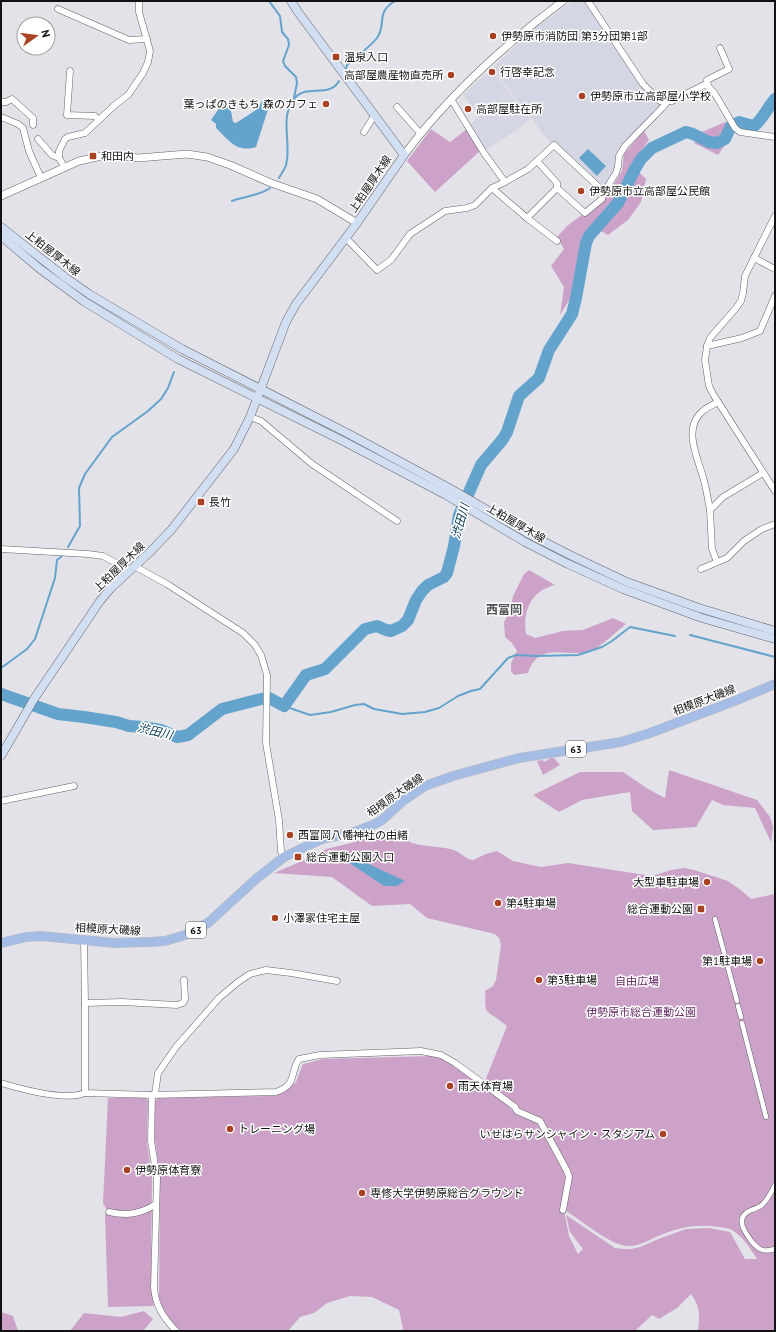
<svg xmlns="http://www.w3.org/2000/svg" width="776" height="1332" viewBox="0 0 776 1332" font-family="'PT Sans','Noto Sans JP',sans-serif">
<rect width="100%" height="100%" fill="#e2e2e8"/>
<!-- built -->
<g fill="#d5d6e3">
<polygon points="573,1 584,1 643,88 660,104 622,146 616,168 604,189 554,141 550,143 492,68 532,30"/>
<polygon points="491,69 530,119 517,130 484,151 470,124 479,116 463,95"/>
</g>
<!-- green -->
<g fill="#cca2c9">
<polygon points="725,122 733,134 718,155 694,143 702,132"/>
<polygon points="431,129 450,142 467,129 480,151 435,192 407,161"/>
<polygon points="644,131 649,140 631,164 646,179 641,202 628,220 608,235 594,227 582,240 570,299 560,315 564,287 551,266 564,249 557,237 567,226 606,197 622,171 624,154"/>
<path d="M 529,570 L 555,585 C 532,590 522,611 526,634 L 535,638 L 563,631 L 583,630 L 613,618 L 626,624 C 620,629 597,649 592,651 C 567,659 540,639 528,673 L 514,675 L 511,671 L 511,663 L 517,651 L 512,643 L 505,637 L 504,622 L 510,611 L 513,596 L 524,574 Z"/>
<polygon points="551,758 554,758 560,765 543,775 537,761 543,760 544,762"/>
<polygon points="669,770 757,800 770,817 773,827 771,842 755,808 723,805 712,800 696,827 653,830 632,811 630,792 582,800 559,812 533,795 580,772 623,772 648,789 665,798"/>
<path d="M 396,829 C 399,832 401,836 405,839 C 415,848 439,845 454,850 C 461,853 466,859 473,860 L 486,854 L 497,851 L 513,861 L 541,867 L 568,863 L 652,876 L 671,870 L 684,868 L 694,870 L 728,881 L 742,891 L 751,899 L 775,894 L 775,1331 L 698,1331 C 700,1316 700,1306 691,1294 L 677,1308 L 659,1319 L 652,1315 L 635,1331 L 402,1331 L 403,1329 L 399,1310 L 372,1297 L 350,1296 L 327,1303 L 314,1313 L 300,1317 L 288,1331 L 181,1331 C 171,1321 163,1311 159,1298 L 160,1177 L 155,1141 L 154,1109 L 155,1101 L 158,1098 L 276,1096 L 296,1082 L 303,1064 L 323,1059 L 431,1056 L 441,1058 L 459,1069 L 484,1086 L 518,1115 L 529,1118 L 538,1124 L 567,1176 L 560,1209 L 565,1215 L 569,1236 L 578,1254 L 583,1249 L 570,1232 L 566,1215 L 615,1248 L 623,1249 L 631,1249 L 640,1247 L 661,1238 L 686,1229 L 709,1228 L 730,1232 L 745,1259 L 757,1259 C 750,1248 742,1235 730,1229 C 727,1228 722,1227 718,1227 C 698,1224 680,1227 661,1235 C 650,1239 639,1247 627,1246 C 610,1245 581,1220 566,1211 L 565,1209 L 572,1177 L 543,1121 L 535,1115 L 520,1109 L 485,1081 L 507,1026 C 503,1022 488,1013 487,1011 C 484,1006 486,996 485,991 L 493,986 L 496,980 L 501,945 L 499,938 L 495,934 L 427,918 L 410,904 L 372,906 L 332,877 L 274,873 L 307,859 L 326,849 L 351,843 L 375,834 Z"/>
<polygon points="108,1098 146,1098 148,1101 147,1143 152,1177 151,1289 154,1306 108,1307 105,1215 108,1212 103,1203"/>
<polygon points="144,1311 153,1319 143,1331 70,1331 84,1313 121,1317"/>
<polygon points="1,1312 13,1316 18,1331 1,1331"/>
</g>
<!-- water -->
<g fill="#64a4cc">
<path d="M 225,100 L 231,111 L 233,122 L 236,123 L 256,110 L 263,100 L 268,101 L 270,103 L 256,147 C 236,153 229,140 216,128 L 216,124 L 211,120 Z"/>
<polygon points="588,149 606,166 597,176 579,158"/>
<polygon points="347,854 405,881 397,886 384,886 345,860 338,860 337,856"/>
</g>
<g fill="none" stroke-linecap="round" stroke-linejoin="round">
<!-- stream -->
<g stroke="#64a4cc" stroke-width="2">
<polyline points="269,1 280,16 282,32 288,39 289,45 283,61 285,66 296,77 297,83 294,98"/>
<path d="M 345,71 L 347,65 C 356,57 370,47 377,38 C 387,24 375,13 395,1"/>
<path d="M 279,178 C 281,174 285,169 286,165 C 292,143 279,118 294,99 C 306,83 329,99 339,81"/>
<path d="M 232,201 C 244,196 259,196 270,188"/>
<polyline points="68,547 80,526 79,488 85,474 112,437 148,411 161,399 168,388 174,372"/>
<polyline points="690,635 775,657"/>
<polyline points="1,668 27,649 35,639 55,578 57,560 62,556"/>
<polyline points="284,706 310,715 331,712 355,705 364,704 374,709 391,712 402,714 425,712 439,708 458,696 471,691 480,689 508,658 516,655 536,656 578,655 602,647 612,641 630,627 675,636"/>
</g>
<!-- river -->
<path stroke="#64a4cc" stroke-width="12" d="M 1,694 L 58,714 L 84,717 L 116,722 L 129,726 L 143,727 L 161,730 L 177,737 L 188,735 L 222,709 L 261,699 L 269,698 L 284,706 L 306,675 L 325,669 L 365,629 L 377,626 L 386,630 L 391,631 L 402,626 L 408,620 L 416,600 L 422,591 L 428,585 L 444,577 L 447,573 L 454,546 L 459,515 L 481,465 L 503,439 L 507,432 L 519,396 L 539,378 L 549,350 L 572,314 L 576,298 L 586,243 L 589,236 L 618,203 L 635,169 L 641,159 L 652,148 L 686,132 L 693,134 L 709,142 L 717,143 L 725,139 L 731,126 L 739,122 L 754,126 C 763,119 767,108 775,99"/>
<defs>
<g id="pedestrian">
<polyline points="715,919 737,1001"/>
<polyline points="738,1006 741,1017"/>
<polyline points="742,1023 766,1117"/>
<path d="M 775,1185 C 772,1191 768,1199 763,1204 C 760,1207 754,1209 749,1211 C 734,1219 746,1234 753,1243 C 760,1251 765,1252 775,1249"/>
</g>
<g id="minor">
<polyline points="588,1 643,84 660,101 672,101 704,85 708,86 715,94 735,128 740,132 775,137"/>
<polyline points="58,9 129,40 147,39"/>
<polyline points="70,71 67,115 95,116 99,120"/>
<polyline points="708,86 707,80 729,69 720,48"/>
<polyline points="451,99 484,153 505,182"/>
<polyline points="1,102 6,102 12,99 33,118 33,125"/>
<polyline points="397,107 420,133"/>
<polyline points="1,117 18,124 23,128 29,151 41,178"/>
<polyline points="364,132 374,116"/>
<polyline points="38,139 52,155 59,158"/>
<polyline points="65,168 59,158 59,151 65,139 68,137 85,133 116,104 128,95 143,73 148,62 150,51 139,12 139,1"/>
<polyline points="492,188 505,182 528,169 554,145 604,192"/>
<polyline points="557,188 585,213 602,199 604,192 616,173 618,166 619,156 625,146 662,108 667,102"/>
<polyline points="775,216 745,276 743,293 741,301 736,308 710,338 707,346 705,360 709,386 713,394 775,491"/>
<polyline points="527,218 557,188 557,183 537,161"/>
<polyline points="346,238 377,270 391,260 410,234 445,211 467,208 475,205 492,188 527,218 557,241"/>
<polyline points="754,258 775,269"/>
<polyline points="707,346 742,338 760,331 775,296"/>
<polyline points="250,417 261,421 312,464 397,521"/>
<path d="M 710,510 C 708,499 706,487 703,477 C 697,456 682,427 704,410 C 708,407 713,405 718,402"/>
<polyline points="1,549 88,554 103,556 129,570"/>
<polyline points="717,562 712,549 710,510 723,497 763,473"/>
<polyline points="134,566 167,584 243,633 255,645 261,655 267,675 266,743 279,820 281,851 284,857"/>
<polyline points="701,569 727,558 744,541 762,529 775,524"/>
<polyline points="1,801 74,786"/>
<path d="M 84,941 L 85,1003 L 85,1093 L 152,1095 L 151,1141 L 157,1178 L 154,1288 C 156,1307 163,1317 176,1331"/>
<polyline points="85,1003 122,1002 177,1005 183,1003 185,999 184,980"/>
<path d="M 1,1083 C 21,1089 65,1101 85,1093"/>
<polyline points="155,1094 158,1073 176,1047 219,998 238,982 250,974 266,970 291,973 337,981"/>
<path d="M 152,1095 L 276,1092 C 298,1084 289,1074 299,1059 L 320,1055 L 421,1051 L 441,1055 L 455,1063 L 515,1107 L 517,1111 L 540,1121 L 567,1171 L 569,1177 L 563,1210"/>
<path d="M 109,1212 C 127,1216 141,1214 156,1204"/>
</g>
<g id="tertiary">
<path d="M 404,155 C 448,96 504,45 563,1"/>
<polyline points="1,196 79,161 102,156 114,155 138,158 187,154 207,157 230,165 271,183 317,199 357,223"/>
</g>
<g id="secondary">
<polyline points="1,227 66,278 89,294 182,349 347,433 449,488 529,534 572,556 627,582 699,608 775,631"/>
<polyline points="1,236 40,269 85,302 178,359 343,441 446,495 525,542 568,564 623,589 702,618 775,639"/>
<polyline points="1,756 34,699 100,601 110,589 151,551 172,529 234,449 250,417 286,322 296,304 357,223 404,155 298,12 291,1"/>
</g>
<polyline id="primary" points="1,943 26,937 41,936 115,943 149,942 165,941 185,935 208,923 256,879 284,857 322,839 355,832 375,824 382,820 404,800 425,786 453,776 519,758 621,742 650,733 737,700 775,684"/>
</defs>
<!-- pedestrian casing -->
<use href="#pedestrian" stroke="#636368" stroke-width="5.5"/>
<!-- minor casing -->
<use href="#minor" stroke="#636368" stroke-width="7"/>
<!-- tertiary casing -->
<use href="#tertiary" stroke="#636368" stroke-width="8"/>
<!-- secondary casing -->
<use href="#secondary" stroke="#636368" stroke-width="9"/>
<!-- primary casing -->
<use href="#primary" stroke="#c1c1c2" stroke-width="10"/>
<!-- pedestrian -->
<use href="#pedestrian" stroke="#fff" stroke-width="4.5"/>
<!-- minor -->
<use href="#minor" stroke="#fff" stroke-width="6"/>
<!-- tertiary -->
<use href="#tertiary" stroke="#fff" stroke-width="7"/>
<!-- secondary -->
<use href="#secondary" stroke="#d2def2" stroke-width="8"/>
<!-- primary -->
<use href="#primary" stroke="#a5bce4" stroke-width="9"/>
</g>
<!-- markers -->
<g fill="#a94123" stroke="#fff" stroke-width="1.5">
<circle cx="493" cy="36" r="4"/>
<rect x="332" y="53" width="8" height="8" rx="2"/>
<circle cx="492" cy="72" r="4"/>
<circle cx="451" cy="75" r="4"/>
<circle cx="582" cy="96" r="4"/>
<circle cx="326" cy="104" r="4"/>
<circle cx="468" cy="109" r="4"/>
<rect x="89" y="152" width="8" height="8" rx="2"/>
<circle cx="581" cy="191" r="4"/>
<rect x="197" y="498" width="8" height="8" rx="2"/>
<circle cx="290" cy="835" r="4"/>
<rect x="294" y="853" width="8" height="8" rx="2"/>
<circle cx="707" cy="882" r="4"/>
<circle cx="498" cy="903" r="4"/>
<rect x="697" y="905" width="8" height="8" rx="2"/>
<circle cx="275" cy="918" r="4"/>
<circle cx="760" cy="961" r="4"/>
<circle cx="539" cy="980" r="4"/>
<circle cx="450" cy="1086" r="4"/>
<circle cx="230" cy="1129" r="4"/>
<circle cx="663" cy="1134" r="4"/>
<circle cx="127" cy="1170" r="4"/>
<circle cx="362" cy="1193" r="4"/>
</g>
<g text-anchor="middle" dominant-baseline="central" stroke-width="3" stroke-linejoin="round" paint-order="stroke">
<!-- shield labels -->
<g fill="#fff" stroke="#59595a" stroke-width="1">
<rect x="566" y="741" width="20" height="16" rx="3"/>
<rect x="186" y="922" width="20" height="16" rx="3"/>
</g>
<g font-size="10" font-weight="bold" fill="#121214">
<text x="576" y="749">63</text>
<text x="196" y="930">63</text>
</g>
<!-- poi labels -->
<g font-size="11" fill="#121214" stroke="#fff" text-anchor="start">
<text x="501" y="36">伊勢原市消防団 第3分団第1部</text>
<text x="344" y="57">温泉入口</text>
<text x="500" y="72">行啓幸記念</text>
<text x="443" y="75" text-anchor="end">高部屋農産物直売所</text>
<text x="590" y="96">伊勢原市立高部屋小学校</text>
<text x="318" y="104" text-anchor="end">葉っぱのきもち 森のカフェ</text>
<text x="476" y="109">高部屋駐在所</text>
<text x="101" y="156">和田内</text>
<text x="589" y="191">伊勢原市立高部屋公民館</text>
<text x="209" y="502">長竹</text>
<text x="298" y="835">西富岡八幡神社の由緒</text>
<text x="306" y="857">総合運動公園入口</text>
<text x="699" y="882" text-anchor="end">大型車駐車場</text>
<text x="506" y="903">第4駐車場</text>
<text x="693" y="909" text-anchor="end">総合運動公園</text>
<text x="283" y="918">小澤家住宅主屋</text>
<text x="752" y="961" text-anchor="end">第1駐車場</text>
<text x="547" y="980">第3駐車場</text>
<text x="458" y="1086">雨天体育場</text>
<text x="238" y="1129">トレーニング場</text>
<text x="655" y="1134" text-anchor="end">いせはらサンシャイン・スタジアム</text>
<text x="135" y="1170">伊勢原体育寮</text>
<text x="370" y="1193">専修大学伊勢原総合グラウンド</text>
</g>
<!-- street labels -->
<g font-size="11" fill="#121214" stroke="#fff">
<text transform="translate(370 184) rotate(-56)">上粕屋厚木線</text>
<text transform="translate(53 253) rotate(38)">上粕屋厚木線</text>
<text transform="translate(516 523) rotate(30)">上粕屋厚木線</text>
<text transform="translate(119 567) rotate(-44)">上粕屋厚木線</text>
<text transform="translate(704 700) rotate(-21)">相模原大磯線</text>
<text transform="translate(395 795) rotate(-35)">相模原大磯線</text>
<text transform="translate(108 929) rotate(3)">相模原大磯線</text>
</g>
<!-- park labels -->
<g font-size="11" fill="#652964" stroke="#fff">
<text x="637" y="981">自由広場</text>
<text x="641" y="1012">伊勢原市総合運動公園</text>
</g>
<!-- water labels -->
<g font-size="12" font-style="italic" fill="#0d415d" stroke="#fff">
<text transform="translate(460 521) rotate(-74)">渋田川</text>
<text transform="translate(155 731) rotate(13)">渋田川</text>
</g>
<!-- neighbourhood labels -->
<g font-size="12" font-weight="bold" fill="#505155" stroke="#fff">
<text x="504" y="609">西富岡</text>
</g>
</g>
<!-- border -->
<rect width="776" height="1332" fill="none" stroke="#121214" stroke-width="4"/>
<!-- north arrow -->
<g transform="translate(36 36) rotate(76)"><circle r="19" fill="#ffffff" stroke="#a0a0a1"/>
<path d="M0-3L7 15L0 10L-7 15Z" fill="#a94123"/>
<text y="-6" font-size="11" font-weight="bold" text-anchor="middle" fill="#121214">N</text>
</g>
</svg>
